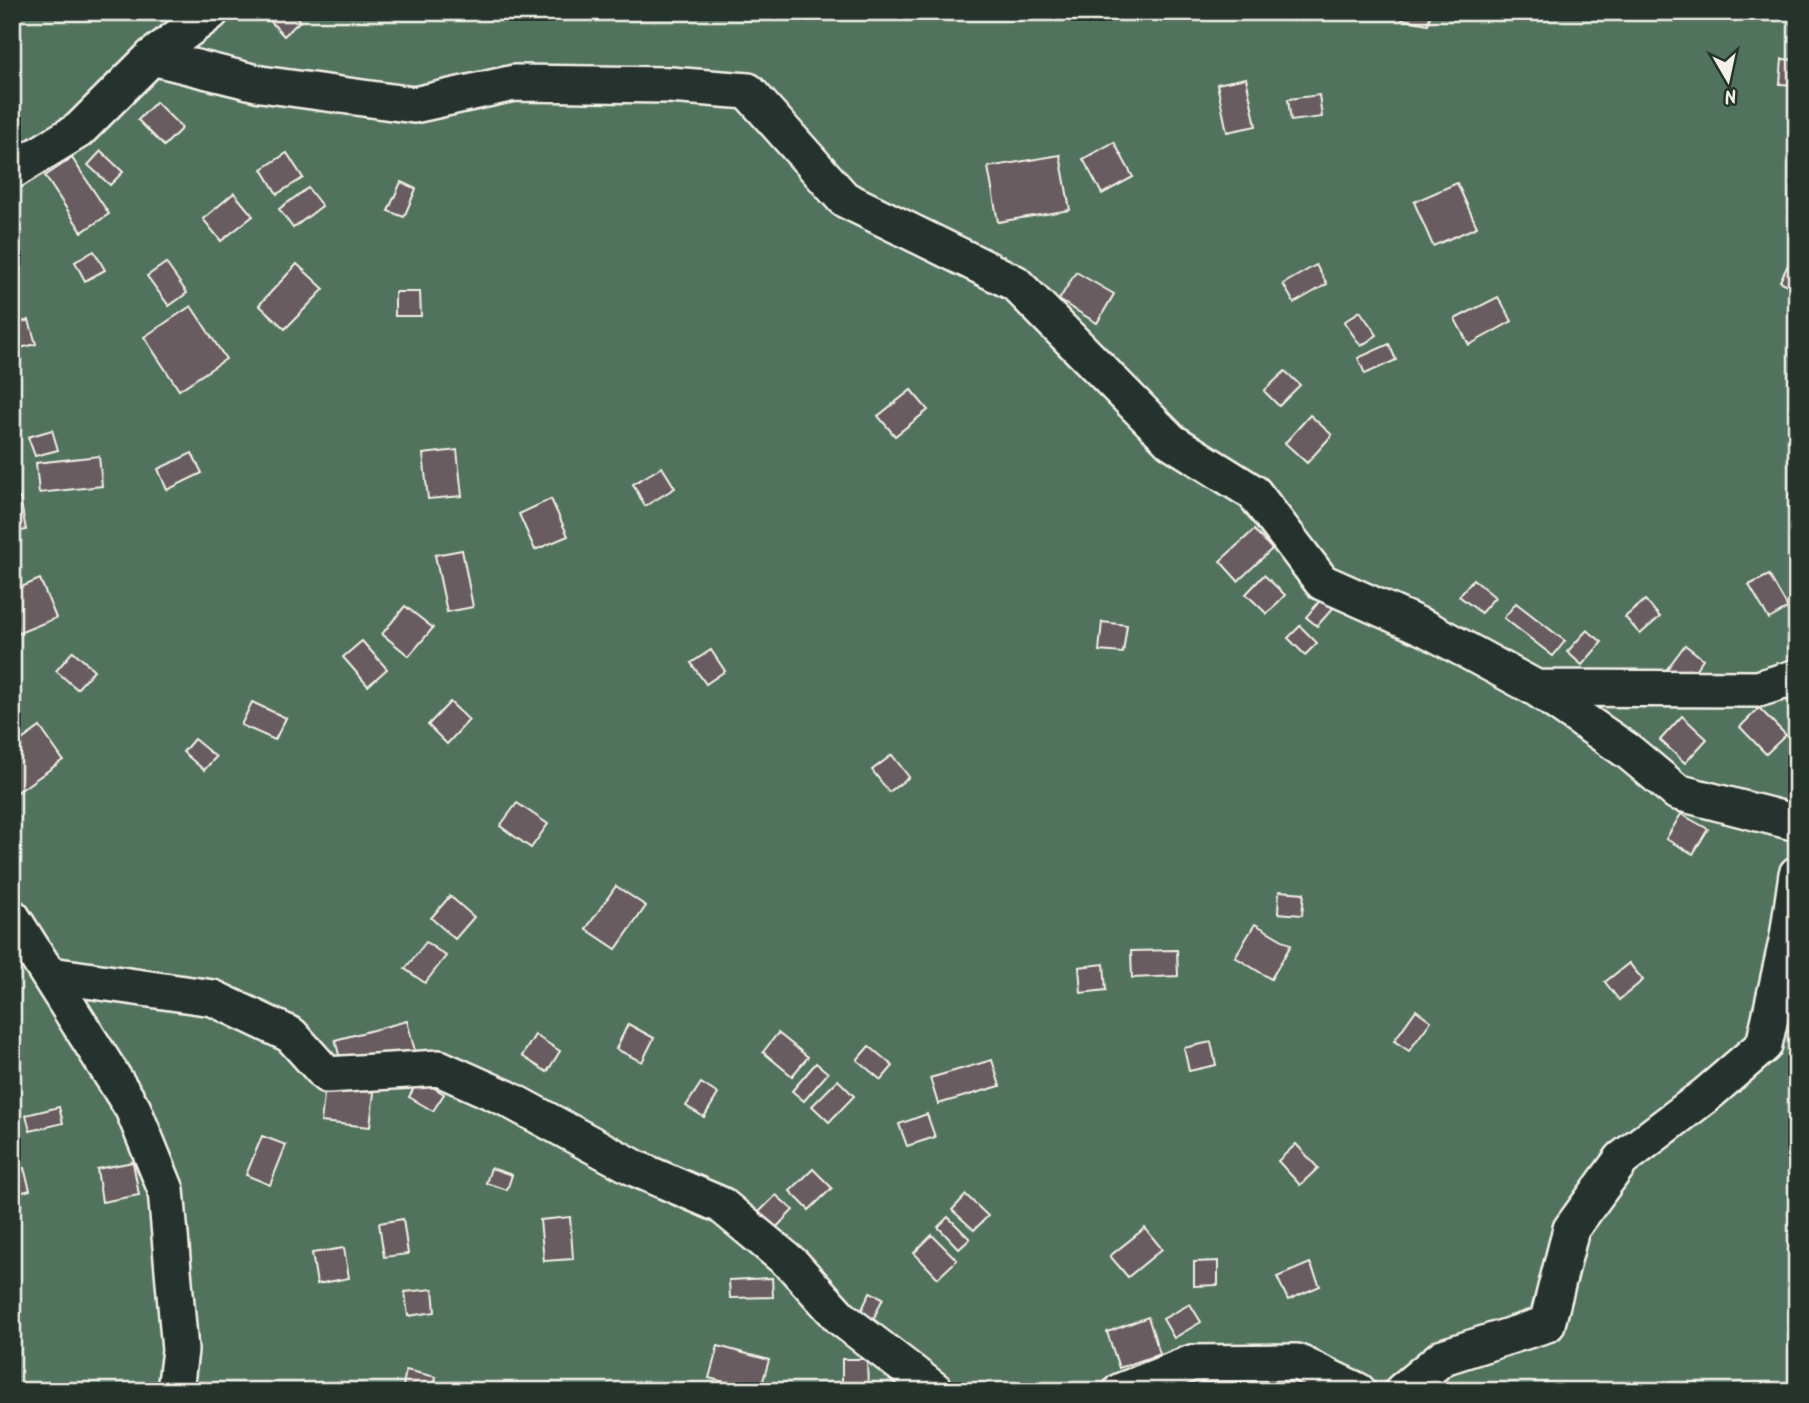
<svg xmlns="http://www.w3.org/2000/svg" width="1809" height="1403" viewBox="0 0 1809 1403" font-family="Kalam,sans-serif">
<rect width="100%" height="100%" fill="#3a3f3c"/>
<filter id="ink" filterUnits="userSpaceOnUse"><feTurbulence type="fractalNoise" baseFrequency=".0143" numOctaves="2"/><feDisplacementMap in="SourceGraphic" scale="14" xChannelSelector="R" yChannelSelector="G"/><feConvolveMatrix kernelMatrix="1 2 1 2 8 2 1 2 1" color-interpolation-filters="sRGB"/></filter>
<g filter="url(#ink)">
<!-- green -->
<rect fill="#51725b" stroke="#a2b2a2" stroke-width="2" x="12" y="12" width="1785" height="1379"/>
<!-- building -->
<g fill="#675c60" stroke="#f4f1e8" stroke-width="2">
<polygon points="262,12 291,12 300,21 284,36"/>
<polygon points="1404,12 1431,12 1428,24 1402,19"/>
<polygon points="1782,59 1797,60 1797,85 1780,84"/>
<polygon points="1246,78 1256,126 1227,132 1217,84"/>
<polygon points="1319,95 1322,117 1291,121 1288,99"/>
<polygon points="156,102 182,128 164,146 138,120"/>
<polygon points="1114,142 1133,177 1102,194 1083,159"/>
<polygon points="101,151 123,172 110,185 88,165"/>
<polygon points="287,153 303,178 277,194 262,169"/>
<polygon points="1060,155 1070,210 998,222 988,167"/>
<polygon points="72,158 109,214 82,232 45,176"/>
<polygon points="401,182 416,189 404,217 388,211"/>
<polygon points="1457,183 1477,227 1433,246 1414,202"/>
<polygon points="308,188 322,206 293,228 279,209"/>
<polygon points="234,193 253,216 221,241 203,219"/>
<polygon points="1797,247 1797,290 1780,281"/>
<polygon points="94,251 105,270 85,281 75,262"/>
<polygon points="166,263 187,293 169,306 147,276"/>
<polygon points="297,264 324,289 285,329 259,305"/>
<polygon points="1316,265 1327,284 1294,303 1283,284"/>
<polygon points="1076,272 1114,294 1097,323 1059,300"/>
<polygon points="395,292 420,292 421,316 395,316"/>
<polygon points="1498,297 1512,321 1469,345 1455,319"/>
<polygon points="191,306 226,359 179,390 144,337"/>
<polygon points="1360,311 1377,335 1361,346 1344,322"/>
<polygon points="29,320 36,344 12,350 12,325"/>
<polygon points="1389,344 1396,360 1365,374 1358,358"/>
<polygon points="1285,371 1300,385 1279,406 1264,391"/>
<polygon points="911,390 928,410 895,436 878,416"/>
<polygon points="1310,415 1332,435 1307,463 1285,443"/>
<polygon points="52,430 58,450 35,456 28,437"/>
<polygon points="457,450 462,496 428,499 423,454"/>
<polygon points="192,453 202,473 167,490 158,469"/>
<polygon points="99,456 102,486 39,493 36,463"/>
<polygon points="662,467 675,488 645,506 633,484"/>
<polygon points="20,498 26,530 12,533 12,499"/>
<polygon points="551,499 568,536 535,550 519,514"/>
<polygon points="1254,530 1272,549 1238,581 1220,561"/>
<polygon points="462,550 473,607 447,612 435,555"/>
<polygon points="1264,575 1285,595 1267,614 1246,594"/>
<polygon points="1769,575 1788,608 1769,619 1749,585"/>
<polygon points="40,579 56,618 12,636 12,591"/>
<polygon points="1473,579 1495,597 1481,613 1459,596"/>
<polygon points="1323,597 1334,607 1317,626 1306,617"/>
<polygon points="1645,600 1660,617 1640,634 1625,617"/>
<polygon points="1516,603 1565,641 1553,656 1504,618"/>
<polygon points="405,606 433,628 409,656 382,634"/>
<polygon points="1102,622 1127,625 1123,653 1099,651"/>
<polygon points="1300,626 1317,643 1305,655 1288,638"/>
<polygon points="1587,630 1602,642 1582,665 1567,652"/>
<polygon points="362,641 387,669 368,686 343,657"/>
<polygon points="1685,645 1703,659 1686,682 1667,669"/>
<polygon points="711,650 725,671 706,684 691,663"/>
<polygon points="73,651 94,670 77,689 56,671"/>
<polygon points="252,702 286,718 275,740 241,725"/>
<polygon points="450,702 469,720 447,744 428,725"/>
<polygon points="1759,708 1786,735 1766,754 1740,727"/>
<polygon points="1682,716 1707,739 1685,763 1660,740"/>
<polygon points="40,727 63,760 12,796 12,747"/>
<polygon points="194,739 216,757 204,770 183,752"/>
<polygon points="892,755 909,777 889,792 872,770"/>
<polygon points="517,803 548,824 531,848 500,826"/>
<polygon points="1681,814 1708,829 1693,854 1666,839"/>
<polygon points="616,886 646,906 616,949 586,929"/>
<polygon points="1279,891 1304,893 1302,915 1278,913"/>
<polygon points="450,896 474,917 455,939 431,918"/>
<polygon points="1255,924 1291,945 1271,979 1235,957"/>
<polygon points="426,942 446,956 425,983 405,969"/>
<polygon points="1177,950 1178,976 1132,978 1131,951"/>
<polygon points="1629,963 1643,980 1619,1000 1605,982"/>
<polygon points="1104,964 1106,990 1081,993 1079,967"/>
<polygon points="1416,1010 1431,1021 1409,1051 1394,1041"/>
<polygon points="407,1021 415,1051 343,1069 335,1040"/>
<polygon points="628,1024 654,1038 642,1062 616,1049"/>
<polygon points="778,1033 808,1057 792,1076 763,1052"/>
<polygon points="535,1035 560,1051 547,1072 522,1056"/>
<polygon points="1211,1042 1216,1065 1189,1071 1184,1048"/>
<polygon points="869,1046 893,1066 881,1080 857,1060"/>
<polygon points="992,1060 1000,1086 938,1104 930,1078"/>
<polygon points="816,1063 828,1073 804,1101 792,1091"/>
<polygon points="419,1079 444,1094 433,1111 409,1097"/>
<polygon points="838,1080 854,1096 829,1122 812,1106"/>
<polygon points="701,1083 718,1094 704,1117 686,1106"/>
<polygon points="325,1087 374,1092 370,1127 321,1122"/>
<polygon points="12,1107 20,1134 12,1135"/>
<polygon points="59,1107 63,1123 30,1131 26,1115"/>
<polygon points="927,1114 935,1137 907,1146 899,1124"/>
<polygon points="262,1136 286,1145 270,1185 246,1175"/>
<polygon points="1296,1144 1318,1168 1300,1185 1278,1161"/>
<polygon points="133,1162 139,1195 102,1202 97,1169"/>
<polygon points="24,1168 30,1190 12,1195 12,1172"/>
<polygon points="491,1168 512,1175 507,1190 486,1183"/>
<polygon points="813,1169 832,1188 809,1210 790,1191"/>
<polygon points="776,1195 793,1210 770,1234 753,1218"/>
<polygon points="966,1195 988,1216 974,1230 952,1210"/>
<polygon points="570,1217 573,1259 544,1261 540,1220"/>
<polygon points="948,1217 970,1239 959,1249 938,1227"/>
<polygon points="403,1219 408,1254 384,1257 379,1223"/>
<polygon points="1145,1228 1162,1249 1128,1277 1110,1256"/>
<polygon points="932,1235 957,1260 938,1278 914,1253"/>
<polygon points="344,1248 349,1278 317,1284 312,1253"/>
<polygon points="1218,1261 1218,1285 1194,1286 1194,1262"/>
<polygon points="1310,1263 1320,1286 1288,1300 1277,1277"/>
<polygon points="772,1278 773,1297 730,1298 729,1280"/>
<polygon points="433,1289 435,1312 408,1316 405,1292"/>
<polygon points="870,1292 883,1298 872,1322 859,1316"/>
<polygon points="1190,1304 1201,1322 1174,1338 1163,1319"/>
<polygon points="1148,1317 1160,1354 1119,1368 1107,1332"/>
<polygon points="718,1346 769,1360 760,1391 709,1378"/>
<polygon points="842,1359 867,1359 868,1390 842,1390"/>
<polygon points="406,1370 436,1377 433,1391 402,1391"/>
</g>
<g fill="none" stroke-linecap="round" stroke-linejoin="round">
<defs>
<g id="minor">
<polyline points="152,57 261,84 414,105 514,83 669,85 748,91 844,199 1015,283 1171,441 1254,493 1322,582 1427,629 1536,688 1758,689 1797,677"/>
<polyline points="12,171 79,130 152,57 211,12"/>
<polyline points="1536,688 1629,752 1677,792 1797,823"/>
<polyline points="12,917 133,1109 166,1190 180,1350 175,1391"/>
<polyline points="51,975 213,998 291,1035 327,1075 439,1068 506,1098 637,1169 721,1205 793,1265 841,1318 936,1391"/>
<polyline points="1121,1391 1192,1363 1297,1362 1358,1391"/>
<polyline points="1402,1391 1443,1357 1547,1324 1571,1229 1622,1159 1706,1095 1764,1045 1788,937 1797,874"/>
</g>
</defs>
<!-- minor casing -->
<use href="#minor" stroke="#f4f1e8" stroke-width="40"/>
<!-- minor -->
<use href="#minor" stroke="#26332d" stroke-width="35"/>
</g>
</g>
<!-- margin -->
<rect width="1809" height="1403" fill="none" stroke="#26332d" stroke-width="42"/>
<rect x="21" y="21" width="1767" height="1361" fill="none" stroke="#f4f1e8" stroke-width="2.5" filter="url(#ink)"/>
<!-- north arrow -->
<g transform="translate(1728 80) rotate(171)" stroke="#26332d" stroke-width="5" paint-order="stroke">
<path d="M0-5L12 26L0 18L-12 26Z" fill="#f4f1e8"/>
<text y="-10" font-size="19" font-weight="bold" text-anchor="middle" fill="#f4f1e8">N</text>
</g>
</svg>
